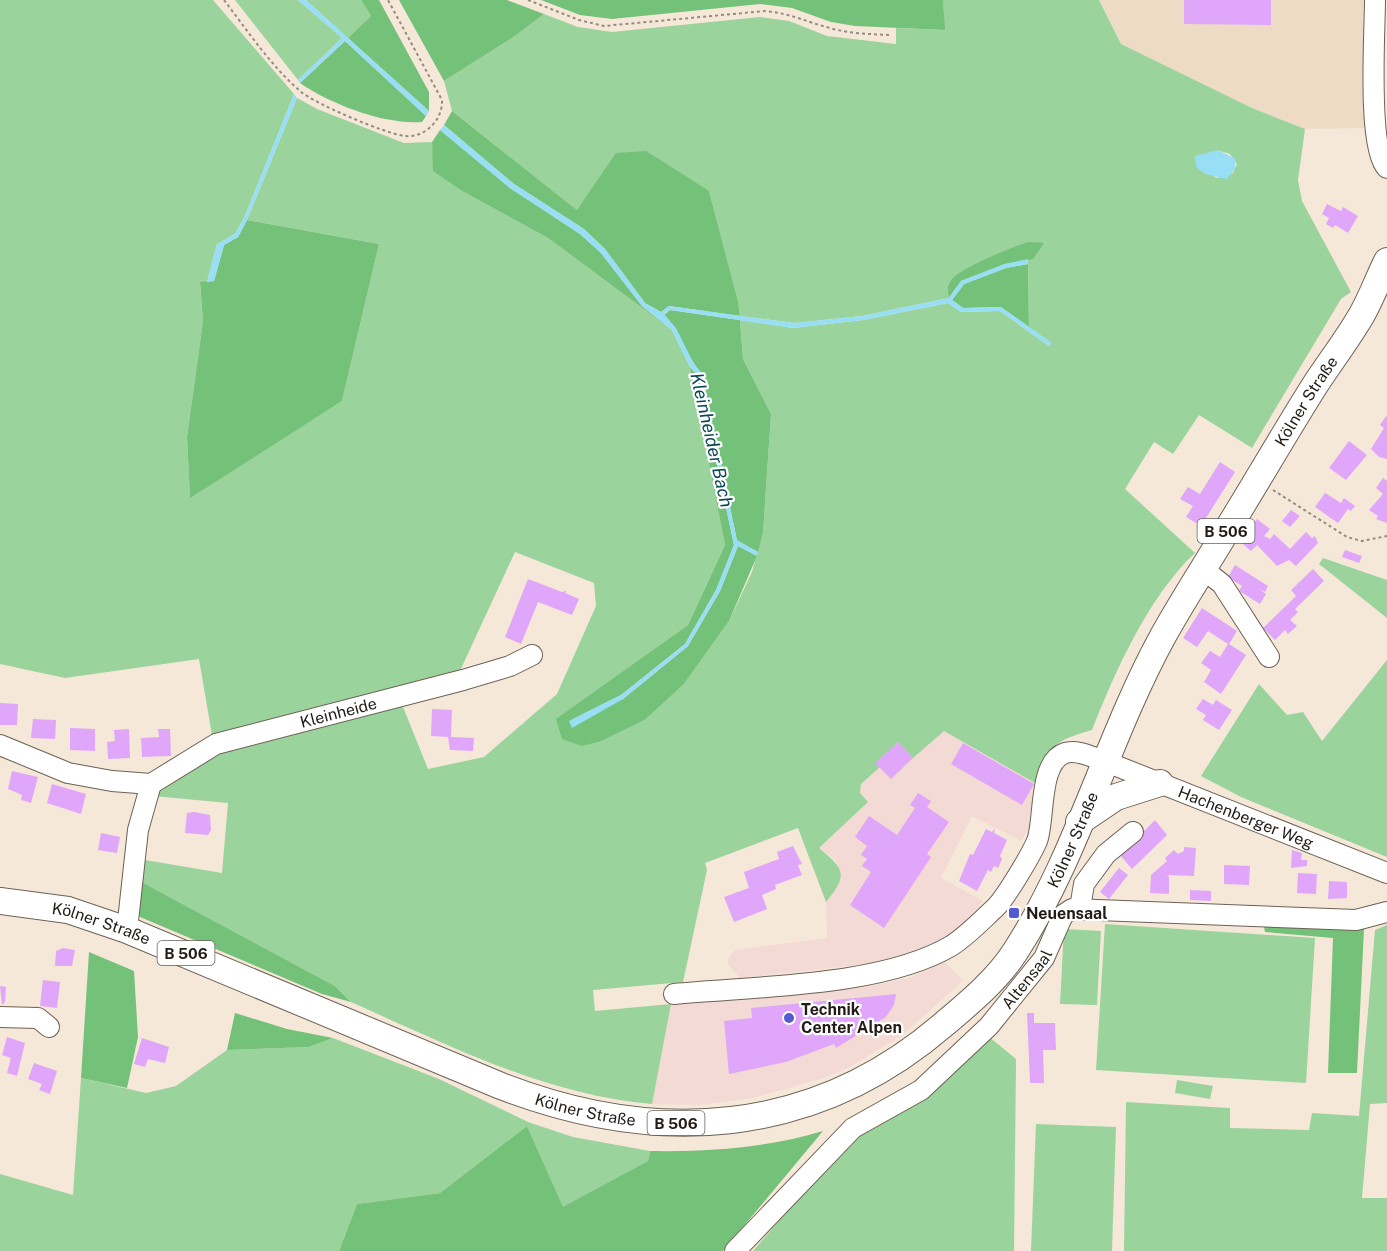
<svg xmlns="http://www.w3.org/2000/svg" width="1387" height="1251" viewBox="0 0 1387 1251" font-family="'Public Sans',sans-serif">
<rect width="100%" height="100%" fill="#f6e8d9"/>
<!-- commercial -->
<g fill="#f4dad5">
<polygon points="944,730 1037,784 1032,824 1021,841 972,816 941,878 983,901 964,924 935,944 897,961 740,978 728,964 728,959 735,950 827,938 826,902 834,892 837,861 819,848 868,802 860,793 861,784 879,767 875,763 898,742"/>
<polygon points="945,962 963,981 901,1036 850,1067 827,1077 753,1098 700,1105 652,1104 671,1004 870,986 909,978"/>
</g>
<!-- built -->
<polygon fill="#eedbc6" points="1099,0 1370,0 1369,128 1305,129 1252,108 1121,44"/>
<!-- green -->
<g fill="#9ad39c" fill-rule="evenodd">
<path d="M 0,0 L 213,0 L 294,94 L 244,218 L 235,234 L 217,244 L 207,282 L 200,283 L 203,321 L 187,437 L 190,497 L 342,401 L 379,244 L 247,220 L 297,98 L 317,109 L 404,143 L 432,142 L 434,171 L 462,191 L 548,238 L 672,330 L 690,367 L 725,545 L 688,625 L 557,719 L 646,719 L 684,684 L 729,621 L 752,572 L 763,533 L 771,414 L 743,359 L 740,320 L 793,328 L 863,320 L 948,303 L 961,312 L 1000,311 L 1049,346 L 1051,343 L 1029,327 L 1028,259 L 1033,258 L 1028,242 C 1016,246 958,272 951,280 C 947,286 947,292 949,298 L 862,316 L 794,323 L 740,316 L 738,301 L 709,191 L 577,210 L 452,111 L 444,81 L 515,36 L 544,14 L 578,27 L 612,32 L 760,17 L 789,21 L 827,36 L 896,44 L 896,28 L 944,30 L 943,0 L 1099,0 L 1121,44 L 1252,108 L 1305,129 L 1298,180 L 1302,201 L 1351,292 L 1341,299 L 1252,448 L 1199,415 L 1173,454 L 1154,442 L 1125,489 L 1195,553 C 1148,597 1115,672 1092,730 C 1050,742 1052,746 1037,784 L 944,731 L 913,758 L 898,742 L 876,763 L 880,767 L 861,784 L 860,793 L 868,802 L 819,848 C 844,869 849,874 826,902 L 798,828 L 705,863 L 707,870 L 683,982 L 593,990 L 595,1011 L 671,1004 L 652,1104 C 548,1095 454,1048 360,1006 L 351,1002 L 335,986 L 136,879 L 139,859 L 222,873 L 228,803 L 153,796 L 156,790 L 225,748 L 401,702 L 428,769 L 484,757 L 557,694 L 596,606 L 594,583 L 515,552 L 459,673 L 213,741 L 199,659 L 65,678 L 0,664 ZM 1217,150 L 1230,154 L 1237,164 L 1233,173 L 1217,178 L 1210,174 Z"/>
<polygon points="235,0 298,0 342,38 298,80"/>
<polygon points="306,0 361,0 371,16 348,38"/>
<polygon points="1323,558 1387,580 1387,618 1319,564"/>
<polygon points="1387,660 1387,857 1241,797 1201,776 1259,684 1287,715 1303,712 1322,741"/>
<polygon points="1105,924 1315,938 1306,1083 1096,1070"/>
<polygon points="1387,925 1387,1103 1370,1104 1362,1198 1387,1198 1387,1251 1124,1251 1126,1102 1230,1108 1230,1128 1309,1130 1312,1113 1359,1116 1375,930"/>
<polygon points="1064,929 1101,931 1097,1005 1060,1004"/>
<polygon points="988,1036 1016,1059 1014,1251 753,1251 843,1146"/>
<polygon points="333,1038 439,1079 528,1122 573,1137 650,1151 648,1161 563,1208 527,1126 440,1193 357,1204 339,1251 0,1251 0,1174 73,1195 81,1078 146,1093 176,1086 227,1050 309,1047"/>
<polygon points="1177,1080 1213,1086 1210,1099 1175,1093"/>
<polygon points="1036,1124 1116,1127 1112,1251 1031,1251"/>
</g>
<!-- forest -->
<g fill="#74c179">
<polygon points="361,0 379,0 429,92 429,111 348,38 371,16"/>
<polygon points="399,0 507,0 544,14 515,36 444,81"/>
<polygon points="541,0 943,0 945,30 855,26 831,22 792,8 760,4 612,19 580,15"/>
<path d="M 345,41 L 426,116 L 422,122 C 385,125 330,104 300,83 Z"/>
<polygon points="452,111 577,210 616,153 646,151 709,191 738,301 740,316 669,306 661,312 645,303 605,249 584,229 514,184 444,125"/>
<polygon points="440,130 510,188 580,234 601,253 642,306 672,330 548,238 462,191 433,171 432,142"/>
<polygon points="247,220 379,244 342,401 190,498 187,437 203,321 200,282 214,281 224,245 238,237"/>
<path d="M 1028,242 L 1044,243 L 1033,259 L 1005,264 L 961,281 L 949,298 C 947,291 947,286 951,280 C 960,268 1013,247 1028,242 Z"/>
<polygon points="1028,264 1029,327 1001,307 963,308 952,300 964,284 1006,268"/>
<path d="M 670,310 L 740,320 L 743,359 L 771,414 L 763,533 L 758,552 L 737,541 L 702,374 C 686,356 680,333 664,315 Z"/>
<polygon points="690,367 698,376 734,545 716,590 685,644 621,695 569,721 623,699 688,646 720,591 738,546 757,556 729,621 684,684 646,719 601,741 582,746 562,739 556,719 688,625 725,545"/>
<polygon points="136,879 335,986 351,1002 322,994 140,917 134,903"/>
<polygon points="1263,920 1348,925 1364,929 1357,1073 1328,1073 1333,938 1265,932"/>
<polygon points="89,952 134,971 138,1037 127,1088 81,1078"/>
<polygon points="235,1013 287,1029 333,1038 309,1047 227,1050"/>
<path d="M 527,1126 L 563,1207 L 648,1161 L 650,1151 C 709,1152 766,1148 823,1131 L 723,1251 L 339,1251 L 357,1204 L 440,1193 Z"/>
</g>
<!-- water -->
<g fill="#98def5">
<polygon points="298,0 306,0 429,111 426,116 345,41 300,83 298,80 342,38"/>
<polygon points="294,94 297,98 247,220 238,237 224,245 214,281 207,282 217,244 235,234 244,218"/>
<polygon points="444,125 514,184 584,229 605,249 645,303 661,312 669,306 794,323 862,316 949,298 961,281 1005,264 1028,259 1028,264 1006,268 964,284 952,300 963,308 1001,307 1052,343 1049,346 1000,311 961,312 948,303 863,320 793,328 670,310 664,314 676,328 694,364 702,374 737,540 758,552 757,556 738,546 720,591 688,646 623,699 572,728 569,721 621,695 685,644 716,590 734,545 698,376 690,367 672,330 642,306 601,253 580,234 510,188 440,130"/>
<polygon points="1218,150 1236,159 1235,169 1227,179 1205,174 1196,167 1195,156"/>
</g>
<!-- building -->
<g fill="#dfa6f9">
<polygon points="1184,0 1271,0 1271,25 1184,24"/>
<polygon points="1327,204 1341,211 1343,207 1358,216 1348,233 1335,225 1333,228 1326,224 1329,218 1322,214"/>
<polygon points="1387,415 1387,459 1379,457 1371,449 1384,428 1380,425"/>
<polygon points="1349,441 1367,455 1346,480 1329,468"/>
<polygon points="1220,462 1235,472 1201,526 1186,517 1193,506 1180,499 1188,487 1200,494"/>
<polygon points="1383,478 1387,481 1387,523 1376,519 1378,516 1369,510 1383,494 1376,488"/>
<polygon points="1325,493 1341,503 1344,498 1355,506 1351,511 1348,509 1338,523 1315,507"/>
<polygon points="1291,510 1300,516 1290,527 1282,521"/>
<polygon points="1257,519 1270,529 1264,536 1270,539 1274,534 1290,549 1306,532 1312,538 1315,536 1318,543 1296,566 1289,560 1277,566 1257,545 1251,551 1238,540"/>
<polygon points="1345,550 1362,556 1359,563 1342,557"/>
<polygon points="1235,565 1268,586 1265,592 1259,589 1266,594 1260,604 1239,591 1242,586 1228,577"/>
<polygon points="1313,569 1324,581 1295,609 1298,612 1290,620 1297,626 1288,634 1285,630 1275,640 1263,628 1296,596 1291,590"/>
<polygon points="528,579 562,592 566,591 565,593 579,599 572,615 538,602 521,644 505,637"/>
<polygon points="1202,608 1237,631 1229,644 1246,655 1221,694 1204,682 1211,670 1201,663 1210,651 1220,657 1228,644 1208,631 1197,647 1183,638"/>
<polygon points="1203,699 1213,705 1216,700 1232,710 1219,730 1203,720 1206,715 1196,709"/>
<polygon points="0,703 18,704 17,725 0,725"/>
<polygon points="432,709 452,710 451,737 474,738 473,751 450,750 448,737 431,736"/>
<polygon points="33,719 56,720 55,739 31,738"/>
<polygon points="70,728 95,729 95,751 70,750"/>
<polygon points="129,729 130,758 108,759 107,742 115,741 114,730"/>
<polygon points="158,729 170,729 171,756 142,757 141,738 159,737"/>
<polygon points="898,742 913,758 891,779 875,763"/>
<polygon points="963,743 1034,784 1022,805 951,764"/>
<polygon points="12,771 38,777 31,803 21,800 22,795 8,789"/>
<polygon points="52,784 86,794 81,814 47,803"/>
<polygon points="918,793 931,801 927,807 949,822 927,854 931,857 884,928 850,905 871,872 862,866 867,859 861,855 867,846 855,837 869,816 897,835 915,808 910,805"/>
<polygon points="194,812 210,815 211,830 208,835 185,833 187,813"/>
<polygon points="1155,820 1167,835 1132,869 1120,855"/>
<polygon points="995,828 994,833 1007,840 1000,856 1002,859 998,868 994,866 991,872 988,870 977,891 959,881 970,854 973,855 986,829 992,832"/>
<polygon points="101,833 120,837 117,853 98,850"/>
<polygon points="793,846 802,864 798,865 802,875 775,885 776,889 762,895 767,909 734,922 724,897 749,888 744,872 779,859 777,852"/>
<polygon points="1184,847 1196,848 1194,876 1167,875 1169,877 1169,894 1150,893 1151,875 1167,861 1165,858 1174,850 1178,854 1184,851"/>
<polygon points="1292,850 1302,853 1301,860 1307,860 1307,866 1291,868"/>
<polygon points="1224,865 1250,866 1249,885 1224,884"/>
<polygon points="1119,868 1128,875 1109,899 1100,892"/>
<polygon points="1298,873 1317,874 1316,894 1297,893"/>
<polygon points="1329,881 1347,882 1347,898 1328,899"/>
<polygon points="1190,890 1211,891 1211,901 1190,900"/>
<polygon points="63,948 75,950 72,966 55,966 56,951"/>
<polygon points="43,980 60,982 57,1008 40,1006"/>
<polygon points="0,986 6,987 5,1002 2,1005"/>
<polygon points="896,994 894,1005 886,1017 836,1048 834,1044 786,1062 729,1074 724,1021 752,1018 751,1008"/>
<polygon points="1027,1013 1034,1013 1034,1023 1055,1023 1056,1050 1043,1050 1044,1083 1030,1083"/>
<polygon points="7,1037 25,1043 17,1076 7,1073 11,1058 2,1055"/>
<polygon points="142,1038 169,1047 165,1063 148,1059 145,1067 134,1064"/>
<polygon points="34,1063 57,1071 50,1094 39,1090 42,1084 28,1079"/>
</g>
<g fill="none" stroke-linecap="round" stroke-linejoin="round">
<defs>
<g id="minor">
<path d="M 1375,0 C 1375,31 1367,149 1387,168"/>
<polyline points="1203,569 1222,584 1269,657"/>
<polyline points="0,745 68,773 112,781 151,784"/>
<polyline points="1080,908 1084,884 1106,854 1133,832"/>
<path id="s1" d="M 127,930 L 138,830 L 151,784 L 216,744 L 463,680 L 510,666 L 532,655"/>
<path id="s2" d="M 674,994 C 756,986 881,987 951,946 C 967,936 982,920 996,907 C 1006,897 1031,855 1037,841 C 1045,821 1038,762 1065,753 C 1077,749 1092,757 1104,761 L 1387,873"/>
<polyline points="0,1017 38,1018 49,1027"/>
<path id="s3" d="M 735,1251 L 853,1128 L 921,1090 L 989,1026 L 1044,958 L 1063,915 L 1072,909 L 1356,920 L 1387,912"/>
</g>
<g id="major">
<polyline points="1079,822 1116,797 1160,783"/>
<path id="s4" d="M 0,901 L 68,910 L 127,930 L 501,1086 C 656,1146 813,1137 943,1025 C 969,1003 997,980 1015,952 C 1078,855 1107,738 1163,636 C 1184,598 1208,562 1230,525 C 1259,478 1286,431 1315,385 C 1330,362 1347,340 1361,316 C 1371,299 1378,279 1387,261"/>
</g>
</defs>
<!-- minor casing -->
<use href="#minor" stroke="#6d6154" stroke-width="22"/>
<!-- major casing -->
<use href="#major" stroke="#6d6154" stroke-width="28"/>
<!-- path -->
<g stroke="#958b81" stroke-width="2" stroke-dasharray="3 3" stroke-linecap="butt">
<path d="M 224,0 C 247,30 271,66 300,91 C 315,104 386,134 405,136 C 426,138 443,119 442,100 L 388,0"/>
<path d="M 528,0 L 579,20 L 604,26 L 765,11 C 789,13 807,22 830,28 C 850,34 871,34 891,35"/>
<polyline points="1273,490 1347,537 1362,541 1387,536"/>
</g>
<!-- minor -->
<use href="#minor" stroke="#fff" stroke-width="20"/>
<!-- major -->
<use href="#major" stroke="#fff" stroke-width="26"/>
</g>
<!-- markers -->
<g fill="#545bd1" stroke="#fff" stroke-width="2">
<rect x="1008" y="907" width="12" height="12" rx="3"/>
<circle cx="789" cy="1018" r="6"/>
</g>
<g text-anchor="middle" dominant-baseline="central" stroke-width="4.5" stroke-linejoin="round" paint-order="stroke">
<!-- shield labels -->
<g fill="#fff" stroke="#64605d" stroke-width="1.5">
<rect x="1197.5" y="519" width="57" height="24" rx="4.5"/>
<rect x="157.5" y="941" width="57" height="24" rx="4.5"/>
<rect x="647.5" y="1111" width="57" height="24" rx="4.5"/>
</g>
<g font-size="15" font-weight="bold" fill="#211c17">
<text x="1226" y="531">B 506</text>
<text x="186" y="953">B 506</text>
<text x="676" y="1123">B 506</text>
</g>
<!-- street labels -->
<g font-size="16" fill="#211c17" stroke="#fff">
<text stroke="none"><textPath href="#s4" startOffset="1734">Kölner Straße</textPath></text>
<text stroke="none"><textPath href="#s1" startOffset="351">Kleinheide</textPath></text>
<text stroke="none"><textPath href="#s2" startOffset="710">Hachenberger Weg</textPath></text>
<text stroke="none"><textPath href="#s4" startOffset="1236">Kölner Straße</textPath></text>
<text stroke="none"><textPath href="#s4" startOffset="104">Kölner Straße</textPath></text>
<text stroke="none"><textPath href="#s3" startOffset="402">Altensaal</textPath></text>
<text stroke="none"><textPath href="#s4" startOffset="624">Kölner Straße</textPath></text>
</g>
<!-- poi labels -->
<g font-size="16" font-weight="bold" fill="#211c17" stroke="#fff" text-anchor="start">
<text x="1026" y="913">Neuensaal</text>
<text x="801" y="1009">Technik<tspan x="801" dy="18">Center Alpen</tspan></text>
</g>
<!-- water labels -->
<g font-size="18" font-style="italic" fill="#0b4857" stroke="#fff">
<text transform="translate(712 440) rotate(77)">Kleinheider Bach</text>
</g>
</g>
</svg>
